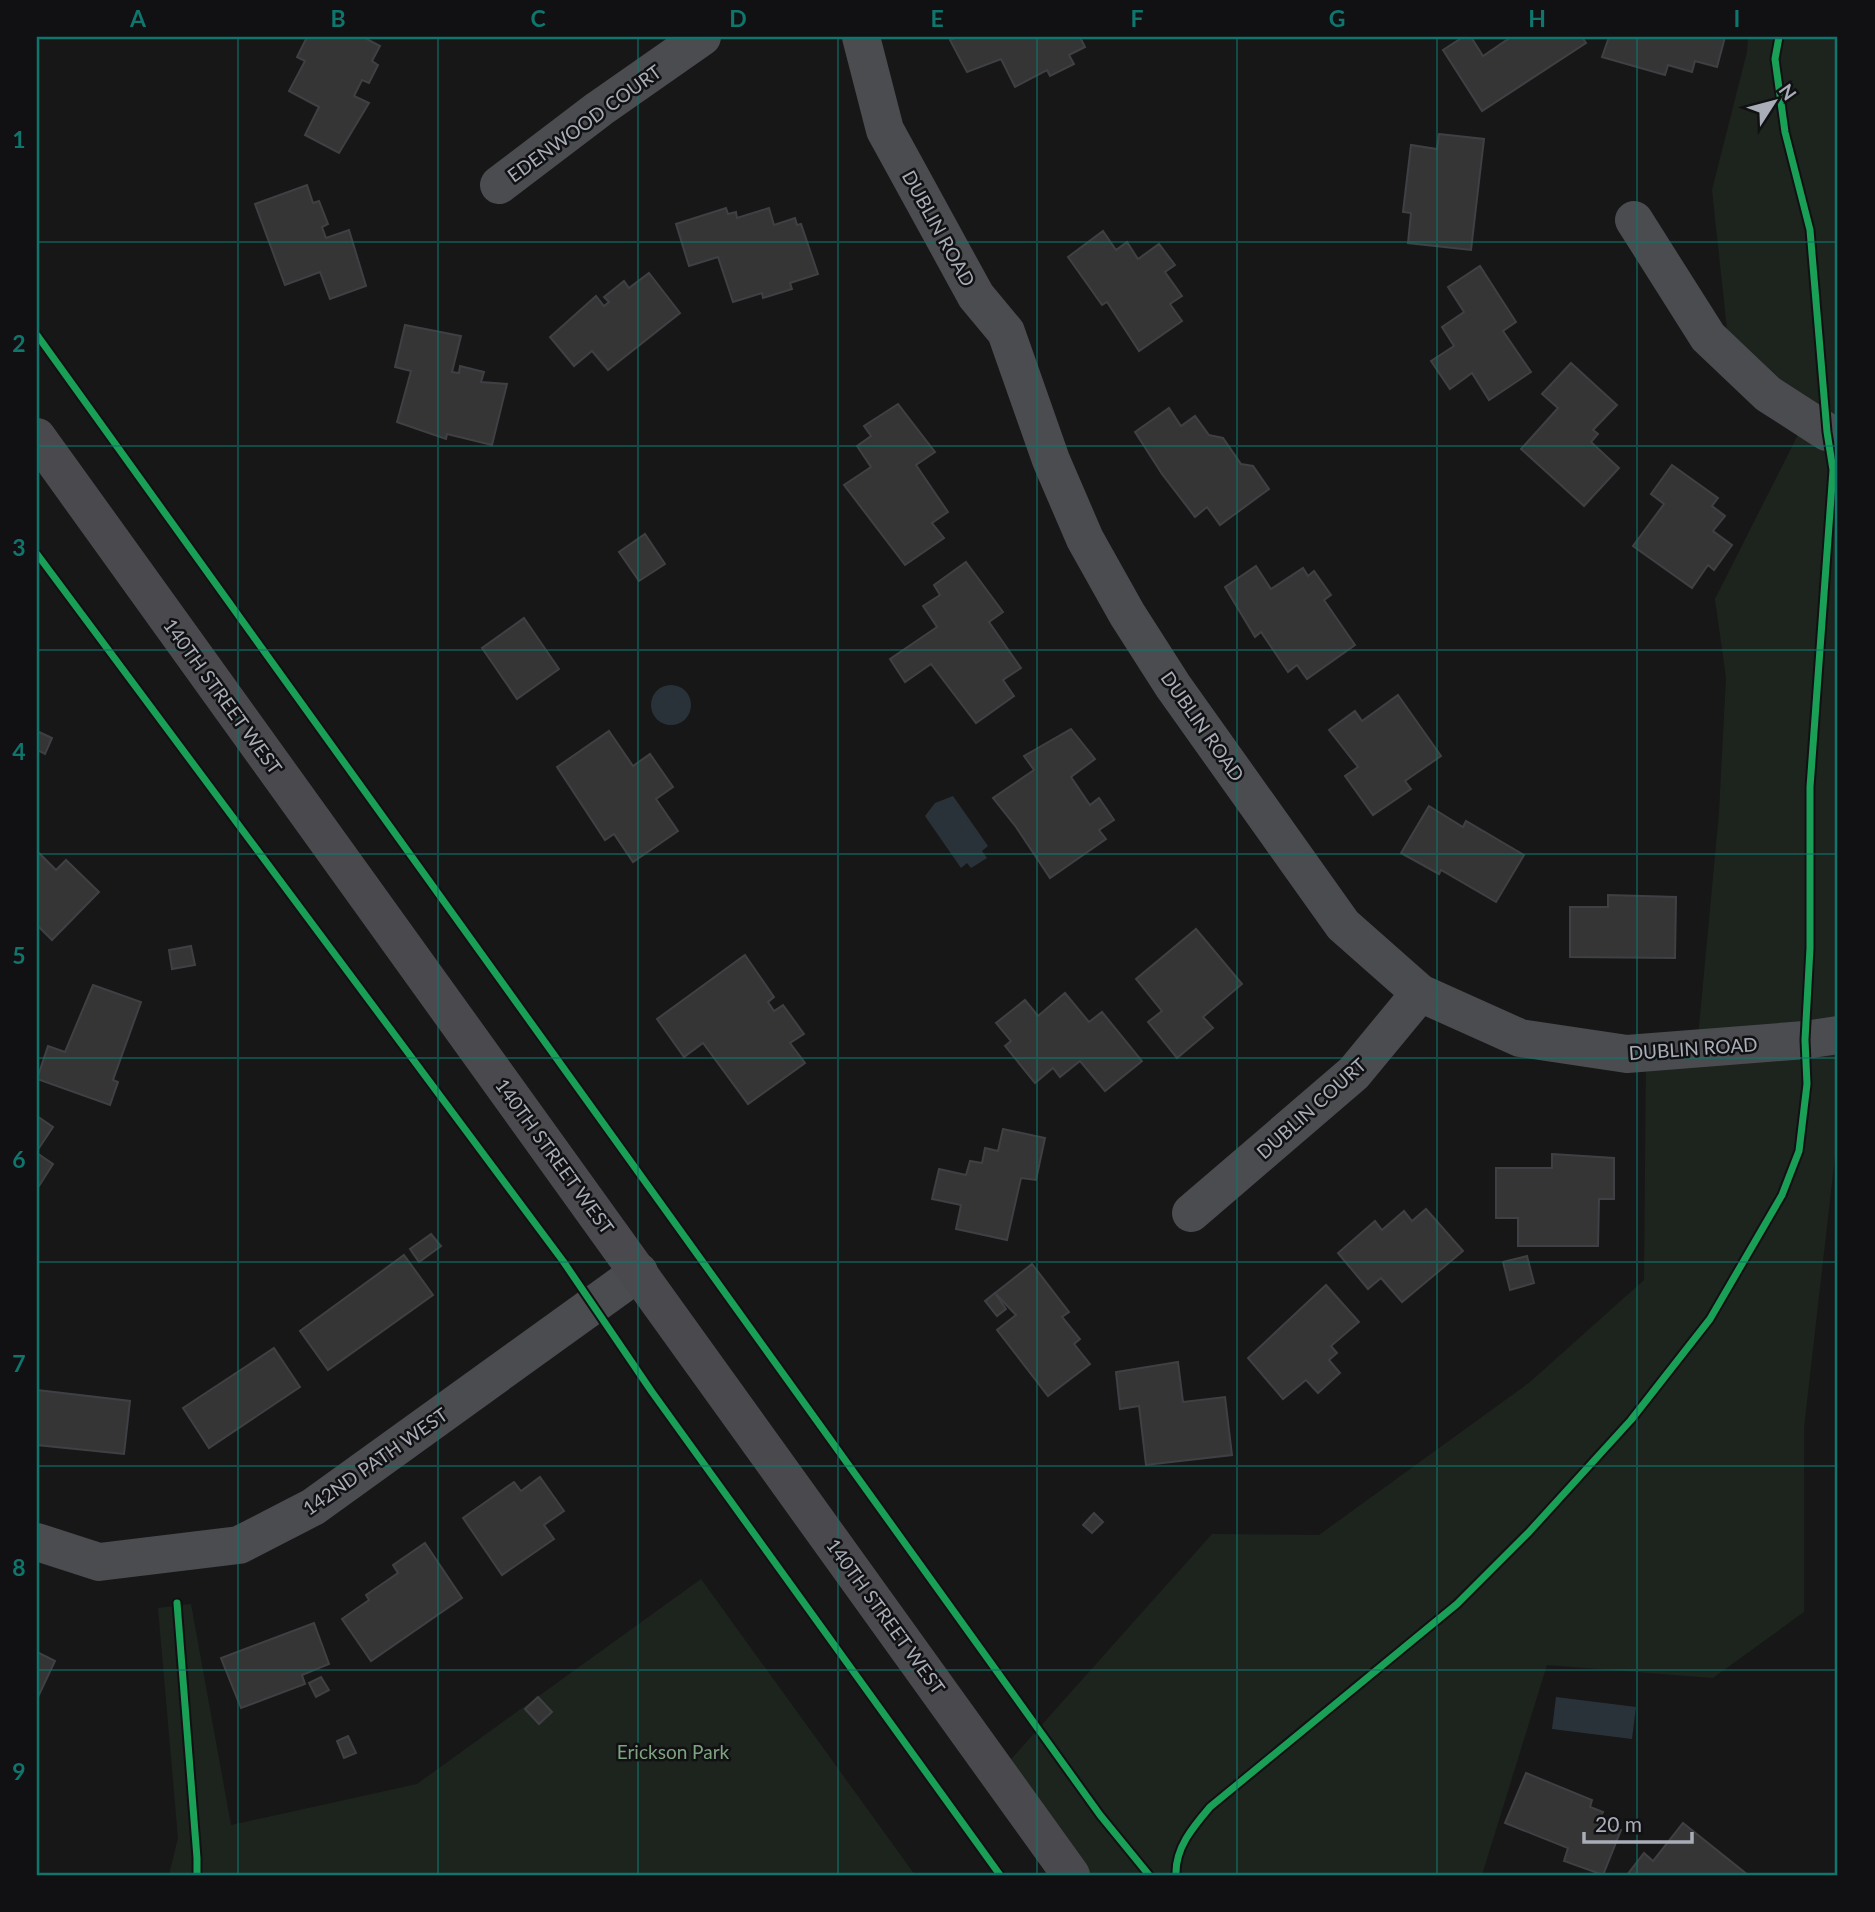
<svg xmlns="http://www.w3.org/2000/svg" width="1875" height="1912" viewBox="0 0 1875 1912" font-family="Lato,sans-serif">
<rect width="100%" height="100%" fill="#171717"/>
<!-- green -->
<g fill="#1d241e">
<polygon points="1748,37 1838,37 1838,1130 1804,1428 1804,1612 1713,1678 1547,1665 1482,1875 1071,1875 998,1774 1212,1534 1319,1535 1530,1382 1644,1280 1646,1052 1697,1048 1719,813 1726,678 1715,599 1806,419 1730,357 1712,190 1747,52"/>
<polygon points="701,1579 915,1875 169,1875 178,1838 158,1608 191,1604 231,1825 417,1784"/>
</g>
<!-- water -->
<g fill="#2a3239">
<circle cx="671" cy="705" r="20"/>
<polygon points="953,796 988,846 982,851 987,858 971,868 967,863 961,868 925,816 935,803"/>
<polygon points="1556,1697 1636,1707 1632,1739 1552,1729"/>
</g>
<!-- building -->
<g fill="#353536" stroke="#3f4043" stroke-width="2">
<polygon points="307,37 363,37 380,46 372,61 378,65 369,83 362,80 354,96 369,103 339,153 305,135 319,107 289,91 305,61 297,57"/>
<polygon points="957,37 1080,37 1085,47 1069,55 1074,64 1050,76 1047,70 1015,87 1001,59 967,72 950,40"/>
<polygon points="1463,37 1471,37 1483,56 1511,37 1582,37 1586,43 1482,111 1443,50"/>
<polygon points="1609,37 1725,37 1717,67 1695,61 1692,72 1668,65 1665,75 1602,57"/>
<polygon points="1439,134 1484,139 1471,250 1408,243 1411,213 1403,212 1411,145 1437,149"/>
<polygon points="307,185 313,203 319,201 328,224 322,227 326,238 349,230 366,286 330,299 320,272 285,285 255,204"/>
<polygon points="726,208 728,214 736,212 737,218 769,208 774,225 795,218 797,225 801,224 818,274 790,283 792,289 763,298 762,293 733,302 718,257 689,266 676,224"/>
<polygon points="1103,231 1116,250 1127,242 1138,259 1159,244 1175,265 1165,272 1182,296 1170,304 1182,321 1139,351 1107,302 1102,305 1068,257"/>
<polygon points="1480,266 1516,322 1503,331 1531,372 1489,400 1472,373 1450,389 1431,361 1454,346 1442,327 1464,312 1448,287"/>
<polygon points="649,273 680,313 608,370 592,351 574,366 550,337 596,296 604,306 609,302 604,297 624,281 629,288"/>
<polygon points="405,325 461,336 452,372 459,373 460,366 484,372 481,382 507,384 492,445 447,434 446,439 397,422 411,371 395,367"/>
<polygon points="1571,363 1617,405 1593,430 1598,434 1591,442 1619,468 1584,506 1521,449 1558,408 1542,394"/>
<polygon points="898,404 935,452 916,465 948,512 932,523 944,538 905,565 844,485 871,467 857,446 871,436 864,426"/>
<polygon points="1169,408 1181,426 1195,416 1209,435 1223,438 1241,464 1253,466 1269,489 1220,525 1207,507 1195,517 1162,474 1135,432"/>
<polygon points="1672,465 1718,498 1712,506 1725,516 1713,531 1732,545 1714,570 1708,565 1692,588 1633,546 1664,504 1651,494"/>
<polygon points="645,534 665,564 639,581 619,552"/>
<polygon points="966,562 1003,612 989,622 1021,668 1003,680 1014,696 976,723 931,664 905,682 890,659 937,627 923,606 940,595 934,585"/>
<polygon points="1256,566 1271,589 1303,568 1308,576 1314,571 1331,595 1324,600 1355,645 1307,679 1297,665 1288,672 1261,632 1255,637 1225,587"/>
<polygon points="524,618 559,669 517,699 482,648"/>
<polygon points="1398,695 1441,756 1405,781 1411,789 1373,815 1345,776 1358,767 1329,730 1355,711 1362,721"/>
<polygon points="1071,729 1095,759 1071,777 1090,805 1099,798 1114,820 1099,830 1106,839 1050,878 1016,827 993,798 1034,770 1024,756"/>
<polygon points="37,731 52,738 45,754 37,750"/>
<polygon points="609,731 633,766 650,754 673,787 656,799 678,831 633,862 614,834 605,840 557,767"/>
<polygon points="1429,806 1463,827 1466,821 1524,855 1496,902 1441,870 1439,874 1401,853"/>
<polygon points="37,851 56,870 66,860 99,892 52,940 37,925"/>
<polygon points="1608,895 1676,897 1675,958 1570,957 1570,907 1608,907"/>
<polygon points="1196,929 1242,984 1203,1017 1213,1028 1177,1058 1148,1022 1162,1011 1136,979"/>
<polygon points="191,946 195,965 172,969 169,950"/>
<polygon points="745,955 774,997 768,1002 774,1011 783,1005 804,1034 790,1043 805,1063 748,1104 703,1043 684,1057 657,1019"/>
<polygon points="93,985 141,1002 113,1080 118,1082 110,1105 37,1079 48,1046 65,1052"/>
<polygon points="1065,993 1089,1022 1102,1012 1142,1061 1105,1091 1080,1061 1060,1077 1053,1068 1035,1083 1005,1046 1011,1041 996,1023 1025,1000 1038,1016"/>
<polygon points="37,1116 53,1127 37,1151"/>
<polygon points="1003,1129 1045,1138 1036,1180 1021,1178 1007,1240 956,1229 961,1205 932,1199 939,1169 966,1175 970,1161 982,1163 985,1148 998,1151"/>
<polygon points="37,1153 53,1164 37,1189"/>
<polygon points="1552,1154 1614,1158 1614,1199 1599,1199 1598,1246 1518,1246 1518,1218 1496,1218 1496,1168 1552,1168"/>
<polygon points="1426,1209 1463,1251 1402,1302 1381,1278 1368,1289 1338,1253 1375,1221 1382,1230 1404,1211 1412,1221"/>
<polygon points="431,1234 441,1246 419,1262 410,1249"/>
<polygon points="404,1255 433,1295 328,1370 300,1331"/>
<polygon points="1527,1256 1534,1283 1510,1290 1503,1262"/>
<polygon points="1032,1264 1069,1312 1062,1317 1080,1339 1074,1344 1090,1364 1048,1396 997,1330 1016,1315 995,1293"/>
<polygon points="1326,1285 1359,1322 1331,1346 1337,1353 1329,1360 1340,1373 1318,1393 1306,1380 1283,1399 1248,1358"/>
<polygon points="995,1293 1006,1309 997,1316 985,1301"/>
<polygon points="274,1348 300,1387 209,1448 183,1408"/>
<polygon points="1178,1362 1183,1402 1225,1397 1232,1455 1146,1465 1139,1406 1120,1409 1116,1372"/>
<polygon points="37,1390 130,1401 124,1454 37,1445"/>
<polygon points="540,1477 564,1511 544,1525 554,1539 502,1575 463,1518 514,1482 521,1491"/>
<polygon points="1094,1513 1103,1522 1092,1533 1083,1525"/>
<polygon points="425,1543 462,1598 371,1661 342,1619 369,1600 366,1595 398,1573 393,1565"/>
<polygon points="314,1623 329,1664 302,1675 305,1684 241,1708 221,1658"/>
<polygon points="37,1652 55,1661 37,1699"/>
<polygon points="321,1677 329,1690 316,1697 309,1683"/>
<polygon points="538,1697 552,1712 539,1724 525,1709"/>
<polygon points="348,1736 356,1753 344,1758 337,1741"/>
<polygon points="1526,1773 1592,1800 1590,1807 1603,1812 1598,1821 1621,1830 1603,1875 1564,1861 1568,1848 1505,1823"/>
<polygon points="1683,1823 1748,1875 1627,1875 1644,1853 1653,1861"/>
</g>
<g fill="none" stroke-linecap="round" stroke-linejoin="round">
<!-- street -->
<g stroke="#4b4c50" stroke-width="38">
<polyline points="861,37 885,130 976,296 1006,332 1051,460 1085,539 1127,614 1173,686 1343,925 1420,993 1520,1038 1627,1054 1805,1040 1838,1035"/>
<polyline points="499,185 599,109 702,37"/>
<polyline points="1634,220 1708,337 1768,394 1827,432 1838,434"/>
<polyline points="1191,1213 1354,1073 1420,993"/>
<polyline points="37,1542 99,1562 239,1545 313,1507 639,1272"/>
</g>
<!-- secondary -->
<polyline stroke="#4a4a4e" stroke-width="38" points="37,437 1071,1875"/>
<defs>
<g id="cycleway">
<polyline points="37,335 1100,1815 1149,1875"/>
<polyline points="37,554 563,1261 652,1392 1000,1875"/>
<polyline points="177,1603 197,1858 197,1875"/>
<path d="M 1176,1875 C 1175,1848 1193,1827 1210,1807 L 1457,1604 L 1529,1532 L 1631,1420 L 1710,1319 L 1782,1195 L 1799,1151 L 1807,1084 L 1805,1040 L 1810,948 L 1810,787 L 1833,470 L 1827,432 L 1810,230 L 1785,132 L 1775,59 L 1779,37"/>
</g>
</defs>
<!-- cycleway casing -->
<use href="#cycleway" stroke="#111113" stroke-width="11"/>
<!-- cycleway -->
<use href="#cycleway" stroke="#1a9f57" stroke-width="7"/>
</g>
<!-- grid -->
<path fill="none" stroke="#0f766e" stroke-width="2" stroke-opacity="0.55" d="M 238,37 L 238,1875M 438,37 L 438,1875M 638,37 L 638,1875M 838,37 L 838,1875M 1037,37 L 1037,1875M 1237,37 L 1237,1875M 1437,37 L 1437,1875M 1637,37 L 1637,1875M 37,242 L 1838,242M 37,446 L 1838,446M 37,650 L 1838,650M 37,854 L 1838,854M 37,1058 L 1838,1058M 37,1262 L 1838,1262M 37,1466 L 1838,1466M 37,1670 L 1838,1670"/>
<g text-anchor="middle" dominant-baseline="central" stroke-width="5" stroke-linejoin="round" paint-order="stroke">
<!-- street labels -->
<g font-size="19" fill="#a8adb8" stroke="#111113">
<text transform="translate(584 123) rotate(-36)">EDENWOOD COURT</text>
<text transform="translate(939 228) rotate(61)">DUBLIN ROAD</text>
<text transform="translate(223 696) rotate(54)">140TH STREET WEST</text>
<text transform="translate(1203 726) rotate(55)">DUBLIN ROAD</text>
<text transform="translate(1693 1048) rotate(-4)">DUBLIN ROAD</text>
<text transform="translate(1311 1108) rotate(-42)">DUBLIN COURT</text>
<text transform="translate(555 1156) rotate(54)">140TH STREET WEST</text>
<text transform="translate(375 1461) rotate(-35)">142ND PATH WEST</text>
<text transform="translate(886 1616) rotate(54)">140TH STREET WEST</text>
</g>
<!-- park labels -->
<g font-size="19" fill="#7fa381" stroke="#111113">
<text x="673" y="1751">Erickson Park</text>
</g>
</g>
<!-- border -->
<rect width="1875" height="1912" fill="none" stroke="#111113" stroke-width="77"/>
<!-- north arrow -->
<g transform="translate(1774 102) rotate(54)" stroke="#111113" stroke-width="5" paint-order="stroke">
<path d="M0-5L12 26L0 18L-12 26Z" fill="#a8adb8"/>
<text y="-10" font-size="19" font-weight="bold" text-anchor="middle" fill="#a8adb8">N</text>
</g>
<!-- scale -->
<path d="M1584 1832v10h108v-10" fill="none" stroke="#a8adb8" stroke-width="3.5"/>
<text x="1595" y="1832" font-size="21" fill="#a8adb8" stroke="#111113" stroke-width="5" paint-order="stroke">20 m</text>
<rect x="38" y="38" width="1798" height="1836" fill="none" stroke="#0f766e" stroke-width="2.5"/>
<g font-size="23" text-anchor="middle" font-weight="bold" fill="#0f766e">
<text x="138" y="27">A</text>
<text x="338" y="27">B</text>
<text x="538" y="27">C</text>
<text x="738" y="27">D</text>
<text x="937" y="27">E</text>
<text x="1137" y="27">F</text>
<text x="1337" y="27">G</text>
<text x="1537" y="27">H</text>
<text x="1737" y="27">I</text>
<text x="19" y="148">1</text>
<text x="19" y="352">2</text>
<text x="19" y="556">3</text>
<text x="19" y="760">4</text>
<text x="19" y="964">5</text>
<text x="19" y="1168">6</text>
<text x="19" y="1372">7</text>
<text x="19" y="1576">8</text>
<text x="19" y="1780">9</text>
</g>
</svg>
